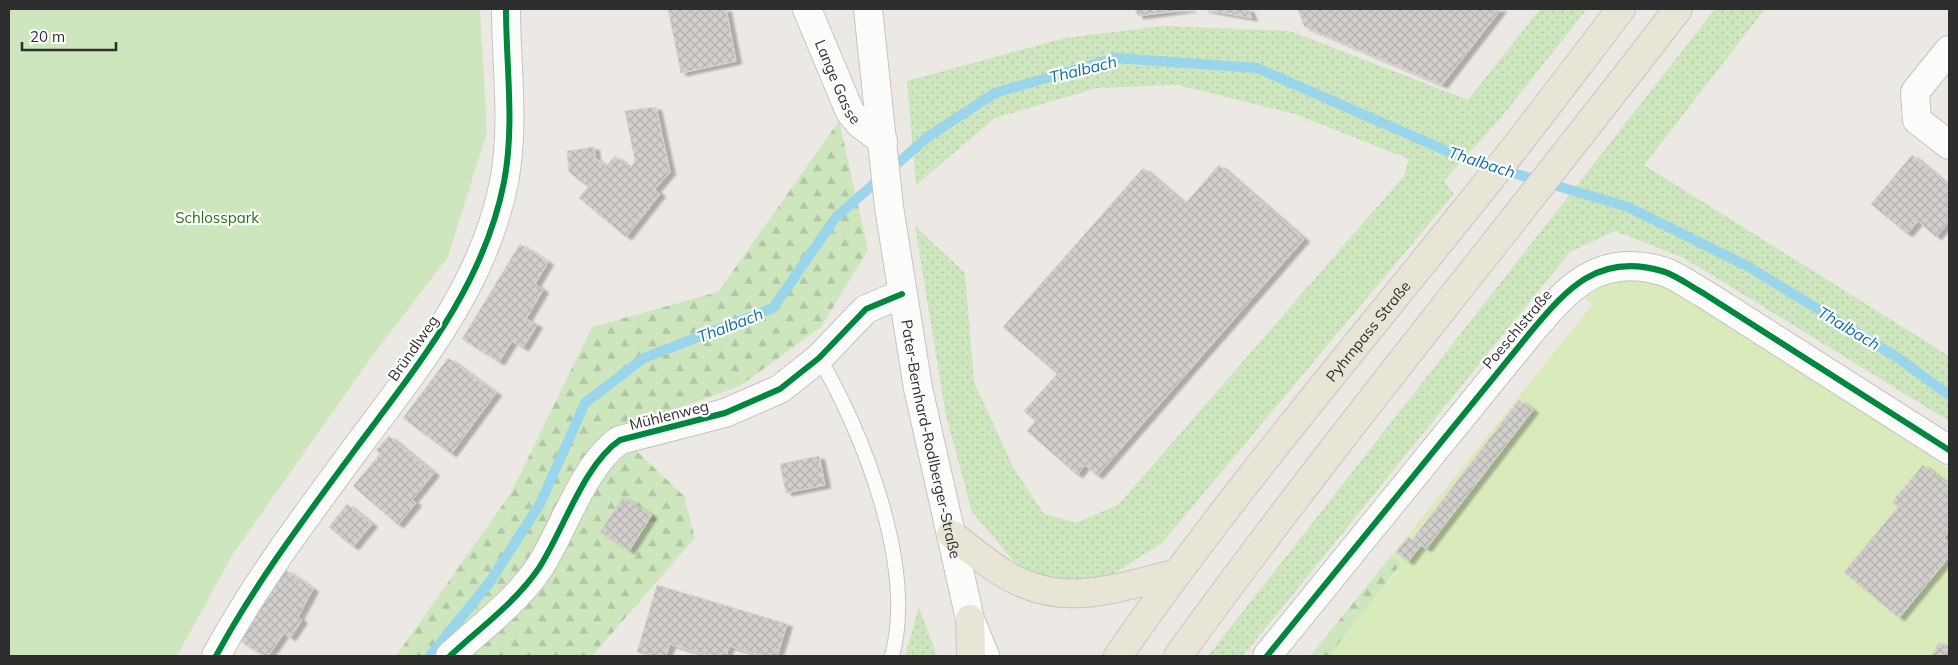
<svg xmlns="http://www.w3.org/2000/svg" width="1958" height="665" viewBox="0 0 1958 665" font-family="Mulish,sans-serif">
<defs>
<pattern id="grass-dots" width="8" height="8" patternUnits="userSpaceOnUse" patternTransform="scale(1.25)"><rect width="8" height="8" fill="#cee6be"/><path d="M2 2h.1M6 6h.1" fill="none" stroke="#b1c6a4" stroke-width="1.8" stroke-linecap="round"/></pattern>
<pattern id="forest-firs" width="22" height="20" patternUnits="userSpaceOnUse" patternTransform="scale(1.25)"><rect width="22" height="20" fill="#cee6be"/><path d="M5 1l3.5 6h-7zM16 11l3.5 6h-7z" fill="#b1c6a4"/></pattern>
<pattern id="building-cross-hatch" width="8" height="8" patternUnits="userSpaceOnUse" patternTransform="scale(1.25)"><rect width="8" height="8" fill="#d1cecb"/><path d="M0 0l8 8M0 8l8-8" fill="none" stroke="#b4b1af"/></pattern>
<filter id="shadow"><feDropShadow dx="5.5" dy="3" stdDeviation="1" flood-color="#0004"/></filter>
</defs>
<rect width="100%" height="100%" fill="#ece8e4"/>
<!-- grass -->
<g fill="url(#grass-dots)">
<polygon points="1540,9 1587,9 1504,114 1444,181 1454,194 1162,543 1113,574 1068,585 1018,566 972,512 946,415 915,226 965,273 974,382 1014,469 1044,514 1076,523 1119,504 1404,176 1409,159 1295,114 1178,85 1097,88 995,118 916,185 907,81 1065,38 1162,26 1290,31 1468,100"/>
<polygon points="1715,9 1765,9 1644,165 1949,356 1949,421 1684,258 1615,231 1570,252 1243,656 1208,656"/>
<polygon points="919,607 937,656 905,656"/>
</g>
<!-- forest -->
<g fill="url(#forest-firs)">
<polygon points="839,121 868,250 821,327 740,386 642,421 622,437 684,496 695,538 592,656 396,656 511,493 592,327 718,292"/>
<polygon points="1392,555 1401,564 1329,656 1310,656"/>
</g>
<!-- park -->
<polygon fill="#cee6be" points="9,9 480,9 487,132 448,257 370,359 233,554 177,656 9,656"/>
<!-- pitch -->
<polygon fill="#d9eabb" points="1661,279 1698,299 1949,469 1949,656 1329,656 1401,565 1392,555 1592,305 1585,297 1616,280"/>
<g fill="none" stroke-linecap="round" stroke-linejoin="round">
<!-- stream -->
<polyline stroke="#99d6ec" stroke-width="10" points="430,656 489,583 540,504 585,403 644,358 773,308 836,217 929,136 995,93 1115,58 1257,68 1463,158 1628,207 1749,267 1895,356 1949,395"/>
</g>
<!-- building -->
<g fill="url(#building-cross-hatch)" stroke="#d7d4d0" filter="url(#shadow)">
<polygon points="668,9 726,9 736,61 681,73"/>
<polygon points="1135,9 1190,9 1138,16"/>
<polygon points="1203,9 1248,9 1252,18"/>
<polygon points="1298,9 1501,9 1442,85 1304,26"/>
<polygon points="656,107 670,172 655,189 660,194 626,237 579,198 588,187 569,172 567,151 594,147 595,158 606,166 615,156 630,168 635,161 625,111"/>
<polygon points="1912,155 1949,186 1949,221 1936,237 1918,221 1907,234 1871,204"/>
<polygon points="1219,165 1304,239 1097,476 1085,465 1077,475 1027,431 1035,421 1024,411 1057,374 1003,327 1143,168 1185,204"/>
<polygon points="520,244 548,262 535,284 543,290 526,319 537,325 523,348 512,341 499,362 462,339"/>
<polygon points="448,358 496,393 451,454 403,418"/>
<polygon points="1519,400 1533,410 1426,549 1421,545 1408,562 1396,552 1408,537 1412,540"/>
<polygon points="389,436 434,473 412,500 416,503 398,525 353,486 380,454 376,450"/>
<polygon points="819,456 825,485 786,493 780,464"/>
<polygon points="1923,465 1949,485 1949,532 1944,538 1949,542 1949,557 1899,618 1844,572 1898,507 1892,502"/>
<polygon points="623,497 652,515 629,551 600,532"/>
<polygon points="347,504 372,524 353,547 329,527"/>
<polygon points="286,570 313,589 298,617 302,620 290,638 284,633 268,656 263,656 239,640 268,598 265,596"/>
<polygon points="657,585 787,624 777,656 762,656 729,646 726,656 710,656 670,644 666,656 650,656 637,652"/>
<polygon points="1939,642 1949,647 1949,656 1932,656"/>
</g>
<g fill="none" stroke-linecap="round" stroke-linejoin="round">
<defs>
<path id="service" d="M 819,358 C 864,434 916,568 892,656"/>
<g id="minor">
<path id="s1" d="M 807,9 L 850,112 L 860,124 L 883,141"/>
<polyline points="1949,50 1915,92 1917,120 1949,145"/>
<path d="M 216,656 C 256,582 307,515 357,447 C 418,365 484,285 504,182 C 515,125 506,66 506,9"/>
<path d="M 450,656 C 481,627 515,603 539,568 C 563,531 584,464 620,440 L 725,413 L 780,389 L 819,358 L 866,309 L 902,294"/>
<path d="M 1267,656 L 1529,334 C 1566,290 1597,252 1662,271 C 1676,275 1690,286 1703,293 L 1949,450"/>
</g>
<g id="secondary">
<path id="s2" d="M 868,9 L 889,207 L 918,388 L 970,619 L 985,656"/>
</g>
<g id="primary">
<path d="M 951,534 C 968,547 985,562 1003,573 C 1063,610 1113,588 1175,574"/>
<polyline points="970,619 971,656"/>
<path id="s3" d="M 1118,656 C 1225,502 1345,360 1462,214 C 1517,147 1569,77 1621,9"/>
<path d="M 1178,656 C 1338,435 1512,225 1678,9"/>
</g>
</defs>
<!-- service casing -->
<use href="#service" stroke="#c5c4c5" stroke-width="16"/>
<!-- minor casing -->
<use href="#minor" stroke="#c5c4c5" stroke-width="30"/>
<!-- secondary casing -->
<use href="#secondary" stroke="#c5c4c5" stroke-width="30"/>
<!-- primary casing -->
<use href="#primary" stroke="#c6c5c4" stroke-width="30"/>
<!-- service -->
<use href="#service" stroke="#fcfcfb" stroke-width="14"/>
<!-- minor -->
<use href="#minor" stroke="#fcfcfb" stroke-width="28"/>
<!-- secondary -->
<use href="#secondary" stroke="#fcfcfb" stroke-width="28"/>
<!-- primary -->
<use href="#primary" stroke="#e8e4d6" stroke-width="28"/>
<defs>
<g id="cycleway">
<path d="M 216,656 C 256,582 307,515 357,447 C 418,365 484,285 504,182 C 515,125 506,66 506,9"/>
<path d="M 450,656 C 481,627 515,603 539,568 C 563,531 584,464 620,440 L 725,413 L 780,389 L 819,358 L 866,309 L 902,294"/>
<path d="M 1267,656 L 1529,334 C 1566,290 1597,252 1662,271 C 1676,275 1690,286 1703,293 L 1949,450"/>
</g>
</defs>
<!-- cycleway casing -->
<use href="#cycleway" stroke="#fff" stroke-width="9"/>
<!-- cycleway -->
<use href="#cycleway" stroke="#00873e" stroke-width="6"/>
</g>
<g text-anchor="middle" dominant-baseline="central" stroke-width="4.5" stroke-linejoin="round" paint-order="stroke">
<!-- street labels -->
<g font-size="15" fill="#2e2e2e" stroke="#fff">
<text stroke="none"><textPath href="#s1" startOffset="79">Lange Gasse</textPath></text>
<text transform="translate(1517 329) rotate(-50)">Poeschlstraße</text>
<text stroke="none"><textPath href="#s3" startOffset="410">Pyhrnpass Straße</textPath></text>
<text transform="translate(413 348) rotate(-55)">Bründlweg</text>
<text transform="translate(669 415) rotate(-14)">Mühlenweg</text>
<text stroke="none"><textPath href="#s2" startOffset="435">Pater-Bernhard-Rodlberger-Straße</textPath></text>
</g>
<!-- park labels -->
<g font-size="15" fill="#2c6e1b" stroke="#fff">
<text x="217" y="217">Schlosspark</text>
</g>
<!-- water labels -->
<g font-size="16" font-style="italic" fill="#0d6fa3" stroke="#fff">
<text transform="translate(1083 69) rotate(-14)">Thalbach</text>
<text transform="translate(1482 162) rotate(18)">Thalbach</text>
<text transform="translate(730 325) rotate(-21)">Thalbach</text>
<text transform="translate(1849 328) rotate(31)">Thalbach</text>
</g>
</g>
<!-- border -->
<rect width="1958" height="665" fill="none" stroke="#2e2e2e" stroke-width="20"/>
<!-- scale -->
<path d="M22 42v8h94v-8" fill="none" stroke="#2e2e2e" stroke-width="2.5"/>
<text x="30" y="42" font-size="15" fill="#2e2e2e" stroke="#ffffff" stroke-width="4" paint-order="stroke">20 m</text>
</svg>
